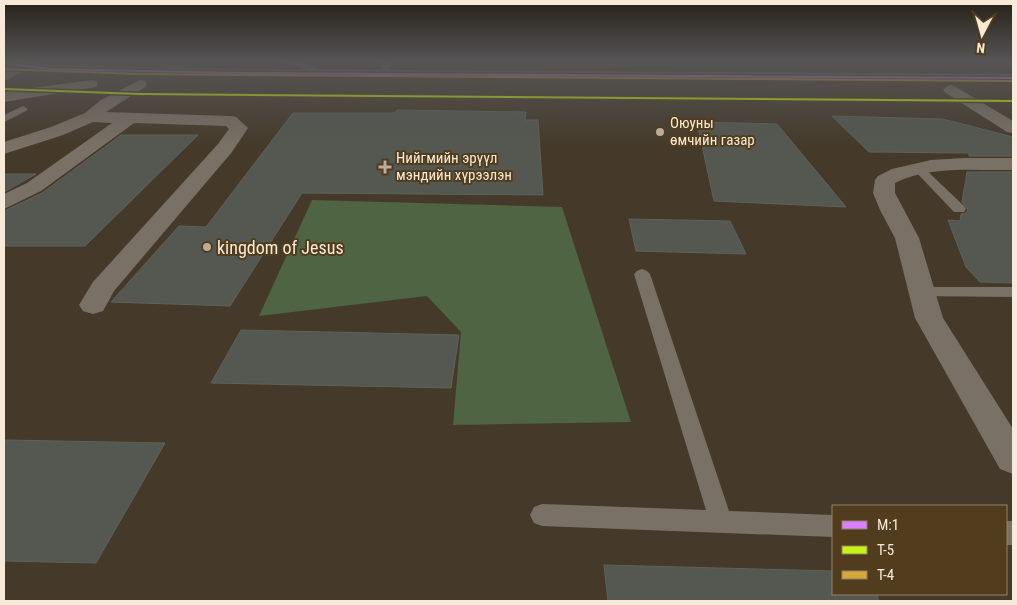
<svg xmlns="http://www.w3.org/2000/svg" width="1017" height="605" viewBox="0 0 1017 605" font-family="'Roboto Condensed',sans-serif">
<rect width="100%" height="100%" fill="#453a2a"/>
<!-- green -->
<polygon fill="#4f6443" points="312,200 562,207 631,422 453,425 461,332 427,296 259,316"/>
<!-- building -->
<g fill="#545850" stroke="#5e625b">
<polygon points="397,110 526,112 525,120 538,120 543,195 302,193 230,306 111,302 179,226 206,227 293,113 395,113"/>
<polygon points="832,116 943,119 1013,137 1013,156 969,156 969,153 869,152"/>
<polygon points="697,122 777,124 846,207 714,201"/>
<polygon points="121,135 198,135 85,246 4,246 4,211 42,193"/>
<polygon points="967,172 1013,172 1013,283 980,282 966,267 948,220 960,221 961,214 966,213 968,210 962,202"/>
<polygon points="4,174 36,174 4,192"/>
<polygon points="629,219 730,221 746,254 636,251"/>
<polygon points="241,330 459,335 451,388 211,383"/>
<polygon points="4,440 165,443 96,563 4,561"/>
<polygon points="604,565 833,571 833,594 878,594 878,601 608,601"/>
</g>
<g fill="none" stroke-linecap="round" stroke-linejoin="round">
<!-- service -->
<g fill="#7a7166" fill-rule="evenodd">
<polygon points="281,61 294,61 332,73 328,76"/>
<polygon points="382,61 390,61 388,74 384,77 380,74"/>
<polygon points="23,106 28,109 26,111 4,122 4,115"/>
<polygon points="918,164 922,166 964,206 966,209 964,212 954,212 914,170 912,168 914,166"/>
<polygon points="642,269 647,271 650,274 729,511 833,515 833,537 542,526 534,523 530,515 534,507 542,504 706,510 634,274 637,271"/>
<polygon points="922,287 1013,287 1013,297 916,296 914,292 916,288"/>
<rect x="1006" y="521" width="7" height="24"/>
</g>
<!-- minor -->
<g fill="#7a7166" fill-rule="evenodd">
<polygon points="140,80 145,81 147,84 145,87 106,112 230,116 236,117 248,128 232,152 114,291 103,311 93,314 83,311 79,305 93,282 218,144 229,129 226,126 134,123 41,191 4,209 4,194 27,183 112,123 93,122 63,135 4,154 4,142 51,127 85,113 101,100"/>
<polygon points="951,85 956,87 1013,121 1013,133 1007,132 946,93 943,90 946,87"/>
<path d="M 964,158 L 1013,158 L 1013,170 C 973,171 932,165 895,183 L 895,193 L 919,238 L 943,318 L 1013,429 L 1013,474 L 1000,469 L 915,318 L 895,238 L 880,210 L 873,193 L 875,180 L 878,176 L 892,169 L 931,160 Z"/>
</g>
<!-- primary -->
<polygon fill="#7b7161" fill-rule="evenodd" points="23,61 41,61 39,64 4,81 4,71"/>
<!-- trunk -->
<g fill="#7a7062" fill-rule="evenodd">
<polygon points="4,61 50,65 240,69 1013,74 1013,82 240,77 50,73 4,67"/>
<polygon points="91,80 96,81 98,84 96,87 4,102 4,92"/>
</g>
<defs>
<polygon id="bus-1" points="4,62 50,68 240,72 1013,77 1013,79 240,74 50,70 4,64"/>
<polygon id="bus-2" points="4,88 140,93 1013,100 1013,102 140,95 4,90"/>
<polygon id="bus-3" points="4,68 140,73 1013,80 1013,82 140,75 4,70"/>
</defs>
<!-- bus-1 casing -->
<use href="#bus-1" stroke="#513d1e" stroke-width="3"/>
<!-- bus-2 casing -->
<use href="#bus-2" stroke="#513d1e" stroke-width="3"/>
<!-- bus-3 casing -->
<use href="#bus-3" stroke="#513d1e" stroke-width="3"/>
<!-- bus-1 -->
<use href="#bus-1" fill="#d880ff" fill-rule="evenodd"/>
<!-- bus-2 -->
<use href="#bus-2" fill="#c4f514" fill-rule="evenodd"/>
<!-- bus-3 -->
<use href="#bus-3" fill="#d4a83a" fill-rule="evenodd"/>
</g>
<!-- sky -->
<linearGradient id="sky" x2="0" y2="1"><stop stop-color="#262017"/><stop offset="0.42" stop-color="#565555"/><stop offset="1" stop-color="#565555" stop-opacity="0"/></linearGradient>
<rect width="1017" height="146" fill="url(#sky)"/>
<!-- markers -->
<g fill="#b9ac9c" stroke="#513d1e" stroke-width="2">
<circle cx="660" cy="132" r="5"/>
<path d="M382.5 159.5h5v5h5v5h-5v5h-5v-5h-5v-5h5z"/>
<circle cx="207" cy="247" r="5"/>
</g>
<g text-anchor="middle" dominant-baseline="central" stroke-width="4" stroke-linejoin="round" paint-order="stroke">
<!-- far-poi labels -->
<g font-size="15" fill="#f7ead9" stroke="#513d1e" text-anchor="start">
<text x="670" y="123">Оюуны<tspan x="670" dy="17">өмчийн газар</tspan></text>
<text x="396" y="158">Нийгмийн эрүүл<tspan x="396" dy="17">мэндийн хүрээлэн</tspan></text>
</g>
<!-- poi labels -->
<g font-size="18" fill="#f7ead9" stroke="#513d1e" text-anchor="start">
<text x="217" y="247">kingdom of Jesus</text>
</g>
</g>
<!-- border -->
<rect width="1017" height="605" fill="none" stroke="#f7ead9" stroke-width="10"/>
<!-- legend -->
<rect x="832" y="505" width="175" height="90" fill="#513d1e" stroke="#938269"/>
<rect x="842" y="521" width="25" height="8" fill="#d880ff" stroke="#938269"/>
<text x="877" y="530" font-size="15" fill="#f7ead9">М:1</text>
<rect x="842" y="546" width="25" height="8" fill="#c4f514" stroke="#938269"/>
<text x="877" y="555" font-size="15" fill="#f7ead9">Т-5</text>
<rect x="842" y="571" width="25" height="8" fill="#d4a83a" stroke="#938269"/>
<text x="877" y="580" font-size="15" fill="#f7ead9">Т-4</text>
<!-- north arrow -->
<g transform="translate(982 35) rotate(186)" stroke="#513d1e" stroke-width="4" paint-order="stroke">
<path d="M0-4L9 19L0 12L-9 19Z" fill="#f7ead9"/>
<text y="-8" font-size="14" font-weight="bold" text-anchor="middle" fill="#f7ead9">N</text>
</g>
</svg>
